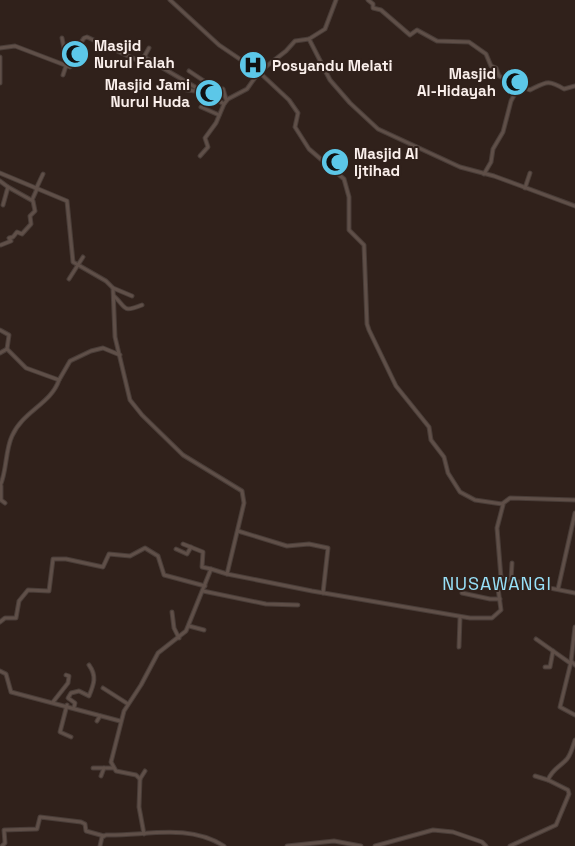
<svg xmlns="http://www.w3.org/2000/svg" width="575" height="846" viewBox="0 0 575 846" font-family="'Space Grotesk',sans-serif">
<rect width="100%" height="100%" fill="#30211b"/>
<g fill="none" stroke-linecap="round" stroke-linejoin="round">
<defs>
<g id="minor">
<polyline points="170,0 219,45 259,72 289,100 298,113 295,127 309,149 344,179 349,197 349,230 364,245 367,324 369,330 396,386 429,427 431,440 444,457 448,473 460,492 475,500 502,504 510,498 575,500"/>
<polyline points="336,0 325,29 309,39 330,80 350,103 378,129 460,167 494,176 575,206"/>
<polyline points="368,0 373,4 373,8 381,10 410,35 417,30 437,41 469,42 486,54 491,66 496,68 499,76 519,86"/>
<polyline points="62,38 67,63 63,75"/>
<polyline points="0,48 15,46 70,67 74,63 78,47 84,38 87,37 139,61 144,57 224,104 228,99 247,89 259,72 286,51 295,41 309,39"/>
<polyline points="0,57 0,83"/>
<polyline points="144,57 149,48"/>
<polyline points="181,89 195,91 204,81 189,71"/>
<polyline points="223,89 226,99"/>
<polyline points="201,107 219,115"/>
<polyline points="200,156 208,147 205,138 216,123 224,104"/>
<polyline points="0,173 67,201 73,262 106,281 113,288 115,337 130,400 142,415 183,455 242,491 244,503 227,574 312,591 470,618 492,618 501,610 497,581 499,578 575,593"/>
<path d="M 484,174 L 491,162 L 493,149 L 503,132 L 511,101 L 519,86 L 530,90 C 546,82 548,79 564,89 L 575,86"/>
<polyline points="0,181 8,187 3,205"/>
<polyline points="525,188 530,173"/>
<polyline points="36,189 43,174"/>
<polyline points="32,200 37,189"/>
<polyline points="1,245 11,241 9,238 13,237 17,232 22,234 31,224 30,216 35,211 33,201 8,187"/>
<polyline points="69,279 83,257"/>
<polyline points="113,288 132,296"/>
<path d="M 114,296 C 127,308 122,313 142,305"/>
<polyline points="0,330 9,335 7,349"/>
<polyline points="0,353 7,349 26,368 59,380 70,361 91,351 103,348 120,355"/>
<path d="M 0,486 C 7,471 5,451 12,436 C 23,411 51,404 59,380"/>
<polyline points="1,486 1,500 5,503"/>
<polyline points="238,531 287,546 309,544 328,548 323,593"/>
<polyline points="183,544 203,552 202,567 211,569"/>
<polyline points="176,549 187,554 191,547"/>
<polyline points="501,578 497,528 503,505"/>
<polyline points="511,580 512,563"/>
<polyline points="558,589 575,513"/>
<polyline points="203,591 266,604 298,605"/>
<polyline points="462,593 490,599 500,599"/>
<polyline points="172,612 174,628 179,638"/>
<polyline points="0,622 5,618 16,618 19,601 28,590 49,591 53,559 66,559 103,567 109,554 130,556 145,548 158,556 164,575 205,586"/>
<polyline points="189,626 204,630"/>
<polyline points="575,627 571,661 575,665"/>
<polyline points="536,639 570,663"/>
<polyline points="459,647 460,618"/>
<polyline points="571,662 560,707 575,715"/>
<polyline points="545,667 550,667 553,651"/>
<polyline points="0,671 6,674 11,692 120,721"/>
<polyline points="103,688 128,704"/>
<polyline points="53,702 68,683 69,676 66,675"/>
<polyline points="67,705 60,732 71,737"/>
<path d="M 74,707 L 75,703 L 68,698 L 71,693 L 79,691 L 89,696 C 94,684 97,676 89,665"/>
<polyline points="97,721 100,716"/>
<polyline points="93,768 113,768"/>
<polyline points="101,776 104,768"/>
<polyline points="535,776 548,780"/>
<polyline points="140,779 145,771"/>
<polyline points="144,834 139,807 140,779 136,775 116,771 111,762 124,711 141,685 158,653 186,631 211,569 227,574"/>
<polyline points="2,846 5,843 4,830 37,829 40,817 81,822 85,824 86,831 104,836"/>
<path d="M 100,846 L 102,837 L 106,835 C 146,836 187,823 224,846"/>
<polyline points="287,846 334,841 361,846"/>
<polyline points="375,846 433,830 453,832 482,842 486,846"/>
<path d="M 510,846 L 556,825 L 569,794 L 568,790 L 548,780 C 552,769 560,767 567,759 C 571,754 573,746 575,740"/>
</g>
</defs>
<!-- minor casing -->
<use href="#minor" stroke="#493d38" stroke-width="5"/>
<!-- minor -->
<use href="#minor" stroke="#5f4f48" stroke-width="3"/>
</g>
<!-- icons -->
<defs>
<symbol id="mosque-disc" viewBox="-11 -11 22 22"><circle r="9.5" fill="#5cc7e8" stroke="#30211b"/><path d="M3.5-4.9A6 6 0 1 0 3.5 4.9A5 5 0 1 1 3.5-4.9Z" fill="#111"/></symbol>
<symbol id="hospital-disc" viewBox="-11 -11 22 22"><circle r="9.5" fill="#5cc7e8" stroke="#30211b"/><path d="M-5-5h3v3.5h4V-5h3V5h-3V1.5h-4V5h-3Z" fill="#111"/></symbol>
</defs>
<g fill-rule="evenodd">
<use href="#mosque-disc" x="59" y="38" width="32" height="32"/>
<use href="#hospital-disc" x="237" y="49" width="32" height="32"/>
<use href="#mosque-disc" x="499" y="66" width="32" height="32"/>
<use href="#mosque-disc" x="193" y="77" width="32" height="32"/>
<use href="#mosque-disc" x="319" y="146" width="32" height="32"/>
</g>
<g text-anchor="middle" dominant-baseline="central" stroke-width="4" stroke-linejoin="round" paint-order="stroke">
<!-- poi labels -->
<g font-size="15" font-weight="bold" fill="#faefeb" stroke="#30211b" text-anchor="start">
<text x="94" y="45">Masjid<tspan x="94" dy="17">Nurul Falah</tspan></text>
<text x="272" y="65">Posyandu Melati</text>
<text x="496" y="73" text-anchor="end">Masjid<tspan x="496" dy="17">Al-Hidayah</tspan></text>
<text x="190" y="84" text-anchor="end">Masjid Jami<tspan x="190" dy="17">Nurul Huda</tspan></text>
<text x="354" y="153">Masjid Al<tspan x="354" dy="17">Ijtihad</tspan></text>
</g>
<!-- quarter labels -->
<g font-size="18" letter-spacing="1" fill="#98e1f9" stroke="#30211b">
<text x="497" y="583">NUSAWANGI</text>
</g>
</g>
</svg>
